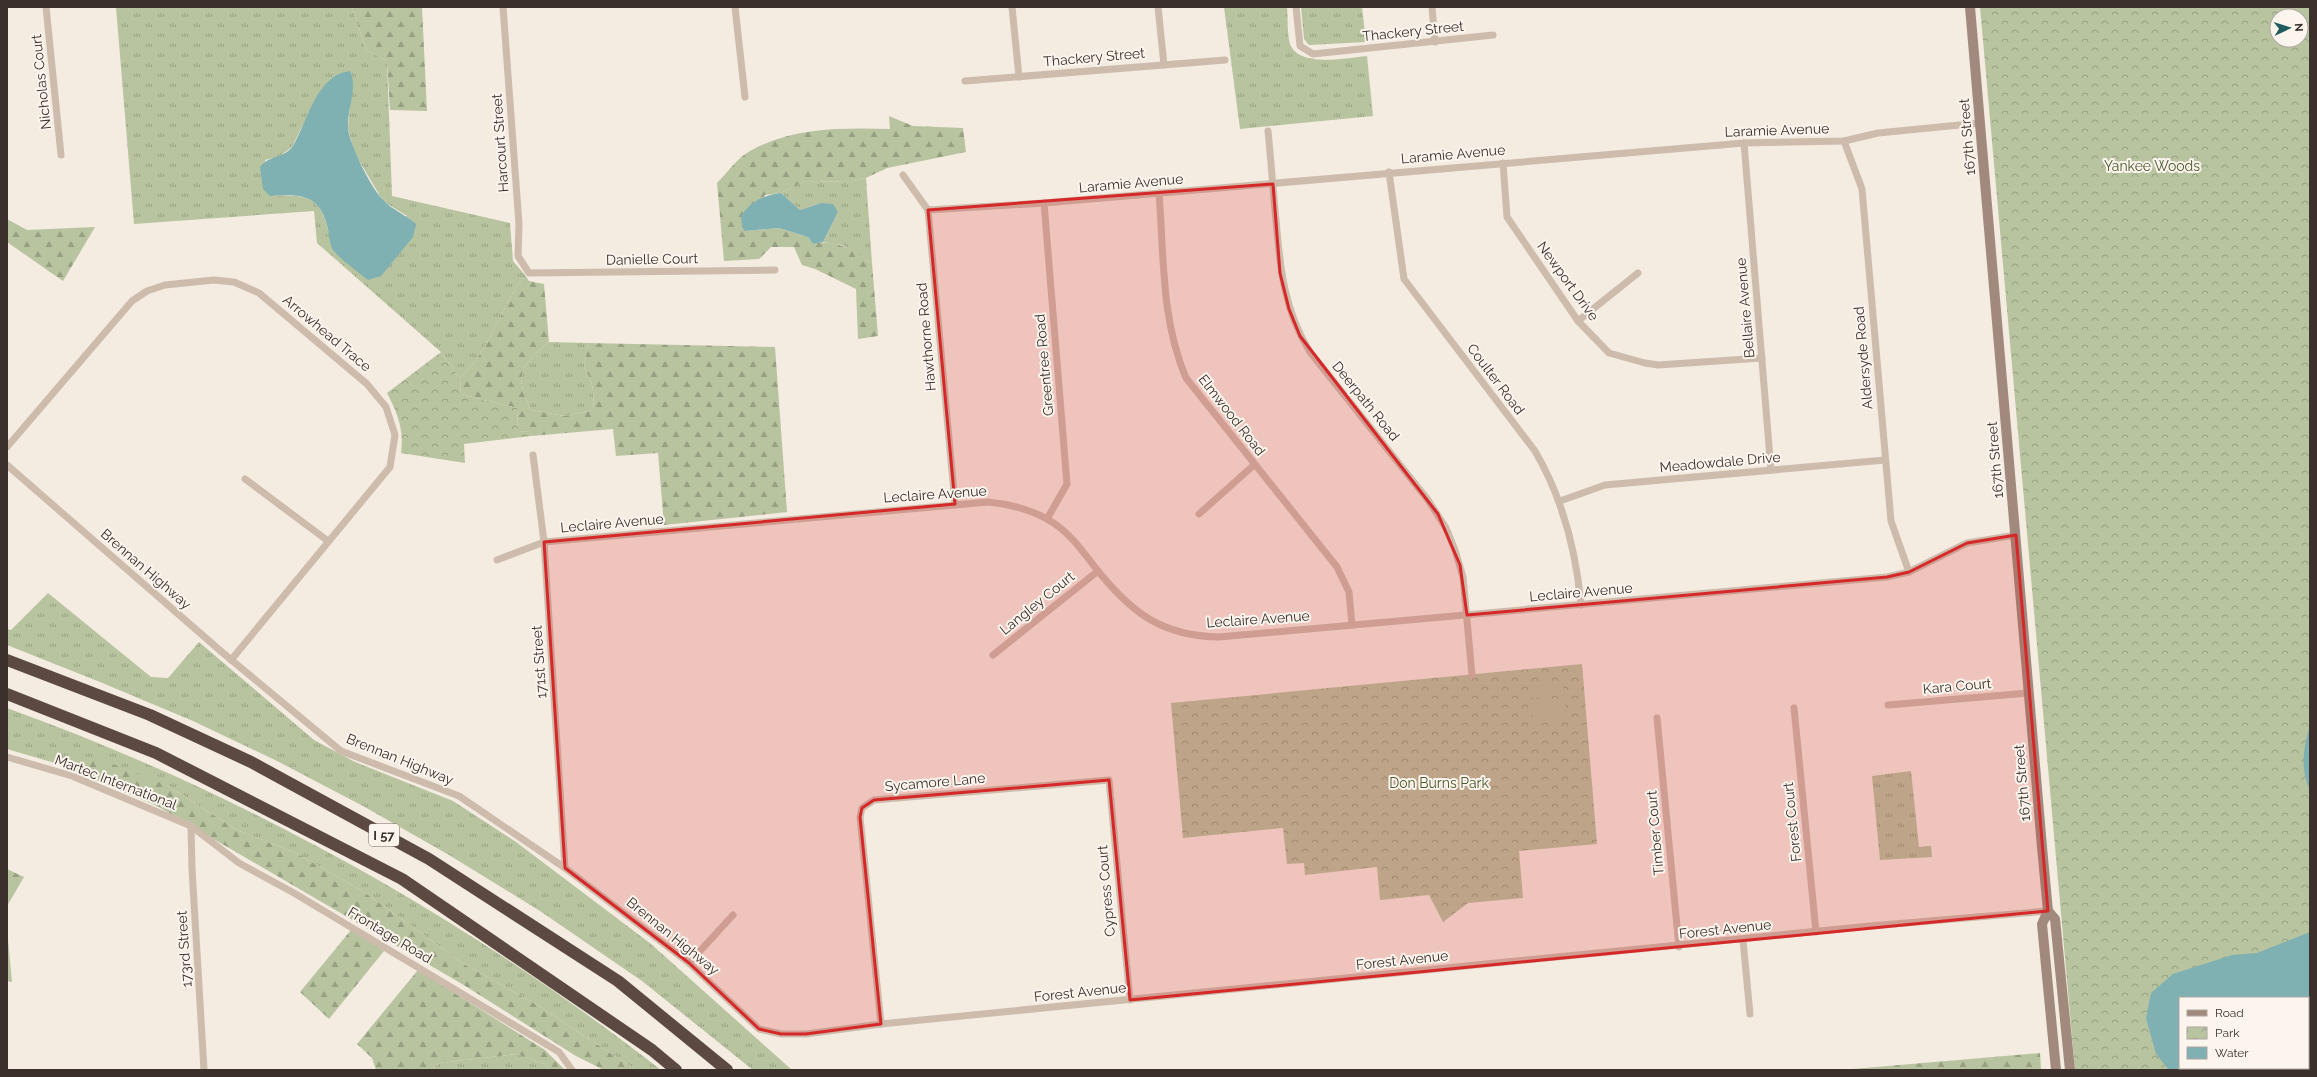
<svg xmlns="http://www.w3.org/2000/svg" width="2317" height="1077" viewBox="0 0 2317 1077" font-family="Raleway,sans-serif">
<defs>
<pattern id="grass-tufts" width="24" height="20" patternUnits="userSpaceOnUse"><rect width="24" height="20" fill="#b8c4a0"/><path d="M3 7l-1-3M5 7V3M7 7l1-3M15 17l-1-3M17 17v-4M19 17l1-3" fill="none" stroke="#97a083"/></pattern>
<pattern id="forest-firs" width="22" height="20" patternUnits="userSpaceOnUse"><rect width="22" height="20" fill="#b8c4a0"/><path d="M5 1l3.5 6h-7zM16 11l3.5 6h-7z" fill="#97a083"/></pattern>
<pattern id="park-crowns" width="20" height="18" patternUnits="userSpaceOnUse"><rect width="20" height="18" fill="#b8c4a0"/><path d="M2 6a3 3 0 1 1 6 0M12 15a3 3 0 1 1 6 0" fill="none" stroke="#97a083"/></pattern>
</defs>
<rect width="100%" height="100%" fill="#f4ebe1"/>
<!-- grass -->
<g fill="url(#grass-tufts)" fill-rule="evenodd">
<path d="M 116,7 L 352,7 L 366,50 L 387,61 L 392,196 L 510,223 L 513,261 L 525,275 C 500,308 491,349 460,378 L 441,352 L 317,243 L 314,211 L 134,224 ZM 317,97 L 350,104 L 348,128 L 354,152 L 383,201 L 407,216 L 333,249 C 322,203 320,193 270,196 L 265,160 L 280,156 L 292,147 Z"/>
<path d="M 1224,7 L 1287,7 C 1288,18 1287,33 1290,44 C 1299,68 1347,58 1367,56 L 1373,116 L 1240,129 Z"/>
<polygon points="1301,7 1362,7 1366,42 1309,45 1304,39"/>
<polygon points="866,178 872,263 842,245 823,242 838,212 821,203 800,210 781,193 804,182 853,181"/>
<path d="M 549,342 L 588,343 L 584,368 C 594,382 594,393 593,410 L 565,416 L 531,410 C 514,377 520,365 549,342 Z"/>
<polygon points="48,593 151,677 168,678 199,642 314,740 355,762 453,801 516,842 651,944 792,1070 753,1070 642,981 540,911 449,855 363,806 277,761 193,721 100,682 7,645 7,629 11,630"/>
<path d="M 7,708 C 242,793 464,916 661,1070 L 636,1070 L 539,1006 L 464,964 L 364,892 L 296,853 L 237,830 L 168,786 L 72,758 L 58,764 L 7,749 Z"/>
<polygon points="1911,771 1919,847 1931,846 1932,857 1880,860 1872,776"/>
<polygon points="516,1054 545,1064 549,1070 429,1070 440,1063"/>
</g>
<!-- forest -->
<g fill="url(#forest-firs)">
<polygon points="352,7 422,7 427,111 390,110 387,61 366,50"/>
<path d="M 889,116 L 913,126 L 963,128 L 966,152 L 887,168 L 866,178 L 853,181 L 804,182 L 781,193 L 765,195 L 745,231 L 779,228 L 808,237 L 813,244 C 836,238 853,251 872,263 L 878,336 L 858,339 L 856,289 L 815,269 L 802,265 L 794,247 L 771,247 L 759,259 L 724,261 L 717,183 C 727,173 738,157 750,151 C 793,127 842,128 890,129 Z"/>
<polygon points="7,219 27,230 95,227 63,281 7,242"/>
<path d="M 525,275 L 529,281 L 544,284 L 549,342 C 520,365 514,377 531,410 L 565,416 L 593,410 C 594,393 594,382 584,368 L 588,343 L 775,347 L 787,512 L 664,525 L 658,453 L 616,456 L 613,429 L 531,436 L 530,432 L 518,431 L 517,408 L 461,394 L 460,378 C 491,349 500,308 525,275 Z"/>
<polygon points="95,757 168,786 237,830 296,853 364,892 464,964 539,1006 636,1070 604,1070 576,1056 462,984 157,806 58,764 72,758"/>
<polygon points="7,869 24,877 7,906"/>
<polygon points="7,929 12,982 7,981"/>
<polygon points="351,930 384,951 329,1019 300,992"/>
<polygon points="418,970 545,1050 565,1070 549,1070 545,1064 516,1054 440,1063 429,1070 376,1070 372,1058 357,1044"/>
<polygon points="2040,1053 2041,1070 1841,1070"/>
</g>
<!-- park -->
<g fill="url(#park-crowns)" fill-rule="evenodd">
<path d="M 1980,7 L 2310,7 L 2310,1070 L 2075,1070 ZM 2277,16 L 2301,16 L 2301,40 L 2277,40 ZM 2180,998 L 2308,998 L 2308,1068 L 2180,1068 Z"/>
<path d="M 441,352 L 460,378 L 461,394 L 517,408 L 518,431 L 530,432 L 531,436 L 464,444 L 465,463 L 401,453 C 404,430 398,414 387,393 Z"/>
<polygon points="1582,664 1597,844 1519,851 1523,898 1468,903 1443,922 1429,895 1380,900 1377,867 1305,875 1304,863 1287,864 1283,828 1183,838 1171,703"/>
</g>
<!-- pitch -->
<g fill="#b8c4a0">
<polygon points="1563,680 1564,695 1531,698 1530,683"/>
<polygon points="1565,701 1566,716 1533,719 1532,704"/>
</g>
<!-- water -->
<g fill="#7fb0b2">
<path d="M 350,71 C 358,88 347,109 348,128 C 349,144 372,190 384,201 C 393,210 406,215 416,224 L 413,237 L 381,276 L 368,280 C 357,271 342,261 333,250 C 330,245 329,235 328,229 C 320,194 301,194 270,196 L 263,189 L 260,167 C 269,155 285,158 293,146 C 308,121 316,75 350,71 Z"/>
<path d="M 781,193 L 800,210 L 821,203 L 833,204 L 838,212 L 823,242 L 813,244 L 808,237 L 779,228 L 745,231 L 742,227 L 741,216 C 751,201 764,195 781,193 Z"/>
<path d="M 2310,725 L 2310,791 C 2300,767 2303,750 2310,725 Z"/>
<polygon points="2310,932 2310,1059 2308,1060 2308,998 2180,998 2180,1068 2264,1068 2249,1070 2169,1070 2156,1054 2146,1018 2151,993 2173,974 2232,955 2257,953"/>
</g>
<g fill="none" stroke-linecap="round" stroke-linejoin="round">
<!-- minor -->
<g stroke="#cdbbac" stroke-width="7">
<polyline points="46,7 61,155"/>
<polyline points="503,7 519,224 518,256 529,273 775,270"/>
<polyline points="735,7 745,97"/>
<polyline points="1012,7 1019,77"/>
<polyline points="1158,7 1164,65"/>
<polyline points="1296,7 1300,46 1313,54 1493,35"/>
<polyline points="1432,7 1435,42"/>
<polyline points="965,81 1225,60"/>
<path d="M 1268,131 C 1271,161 1273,190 1276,220 C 1280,268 1284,310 1310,352 L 1428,500 L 1446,528 L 1455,550 L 1463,577 L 1472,675"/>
<polyline points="1844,141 1862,189 1891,521 1909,572"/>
<polyline points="1744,143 1771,470"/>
<polyline points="1503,163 1507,217 1578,321 1609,353 1645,363 1658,365 1762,358"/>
<path d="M 1389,172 L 1404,279 L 1535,451 C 1563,499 1576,549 1581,605"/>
<polyline points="903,175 928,210 955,504"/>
<path d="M 1159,193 C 1164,255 1161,320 1186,378 L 1337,567 L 1349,592 L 1352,625"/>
<polyline points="1044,203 1067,484 1047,519"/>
<polyline points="928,210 1044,203 1744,143 1844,141 1878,133 1980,123"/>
<polyline points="1578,321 1638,273"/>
<polyline points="7,447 132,301 147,291 165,285 214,280 234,282 259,293 367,384 386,407 395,435 390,467 231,660"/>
<polyline points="533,455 544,542 565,868"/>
<polyline points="7,465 223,653 341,751 459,796 565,868 689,963 759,1029 781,1034 806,1034 881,1024 1870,926 2048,911"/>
<polyline points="245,479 328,541"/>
<polyline points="1560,501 1605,485 1885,460"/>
<polyline points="1199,514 1254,465"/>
<path d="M 497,560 L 544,542 L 988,502 C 1008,504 1029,509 1047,519 C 1069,531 1083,552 1098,571 C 1132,613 1162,636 1219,637 L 1887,577 L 1909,572 L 1967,543 L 2016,535"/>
<polyline points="993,655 1098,571"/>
<polyline points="1888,705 2028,693"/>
<polyline points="1794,708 1816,932"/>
<polyline points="1657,718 1679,947"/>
<polyline points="7,757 72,776 191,826 239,863 294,893 559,1052 572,1070"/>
<polyline points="191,826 192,869 204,1070"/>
<polyline points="1743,940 1750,1014"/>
<polyline points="689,963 733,915"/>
<polyline points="881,1024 860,817 862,808 874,800 1109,780 1130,1000"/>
</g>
<!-- secondary -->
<g stroke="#a18a7d" stroke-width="10">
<polyline points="1970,7 2042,847 2048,911 2055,919 2070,1070"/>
<polyline points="2048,911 2042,924 2056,1070"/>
</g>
<!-- motorway -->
<g stroke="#5c4a42" stroke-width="12">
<polyline points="7,660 150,715 251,762 429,859 618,981 727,1070"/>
<polyline points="7,694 156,753 402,879 652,1050 676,1070"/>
</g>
</g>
<!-- marked area -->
<path fill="#d62828" fill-opacity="0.2" stroke="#d62828" stroke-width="3" stroke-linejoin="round" d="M 1273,184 L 1280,273 L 1289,309 L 1300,336 L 1438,514 L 1460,565 L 1467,615 L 1887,577 L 1909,572 L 1967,543 L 2016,535 L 2048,911 L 1130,1000 L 1109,780 L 874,800 L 862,808 L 860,817 L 881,1024 L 806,1034 L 781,1034 L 759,1029 L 689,963 L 565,868 L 544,542 L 955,504 L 928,210 Z"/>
<g text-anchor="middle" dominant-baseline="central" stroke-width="4" stroke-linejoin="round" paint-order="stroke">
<!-- shield labels -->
<rect fill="#fbf5ee" stroke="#756b66" stroke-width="1" x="369" y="824" width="30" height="22" rx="3"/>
<g font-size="13" font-weight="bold" fill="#3b302b">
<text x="384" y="835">I 57</text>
</g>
<!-- street labels -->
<g font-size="14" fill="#3b302b" stroke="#fbf5ee">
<text transform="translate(1413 31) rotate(-6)">Thackery Street</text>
<text transform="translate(1094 57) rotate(-5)">Thackery Street</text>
<text transform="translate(41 82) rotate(-96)">Nicholas Court</text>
<text transform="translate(1777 130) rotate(-2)">Laramie Avenue</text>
<text transform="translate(1967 137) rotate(-95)">167th Street</text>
<text transform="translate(500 143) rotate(-94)">Harcourt Street</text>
<text transform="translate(1453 154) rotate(-5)">Laramie Avenue</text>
<text transform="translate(1131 183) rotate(-5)">Laramie Avenue</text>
<text transform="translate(652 259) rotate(-1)">Danielle Court</text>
<text transform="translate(1568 281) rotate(54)">Newport Drive</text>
<text transform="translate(1745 308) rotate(-95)">Bellaire Avenue</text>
<text transform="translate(327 333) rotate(40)">Arrowhead Trace</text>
<text transform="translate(926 337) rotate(-95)">Hawthorne Road</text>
<text transform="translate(1863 358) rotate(-95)">Aldersyde Road</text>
<text transform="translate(1044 365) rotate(-95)">Greentree Road</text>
<text transform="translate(1496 379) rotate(53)">Coulter Road</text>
<text transform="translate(1366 401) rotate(51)">Deerpath Road</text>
<text transform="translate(1232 415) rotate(52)">Elmwood Road</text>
<text transform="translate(1995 460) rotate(-95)">167th Street</text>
<text transform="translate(1720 462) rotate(-5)">Meadowdale Drive</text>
<text transform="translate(935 494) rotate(-4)">Leclaire Avenue</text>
<text transform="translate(612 523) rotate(-5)">Leclaire Avenue</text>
<text transform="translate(146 569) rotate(41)">Brennan Highway</text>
<text transform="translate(1581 592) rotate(-5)">Leclaire Avenue</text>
<text transform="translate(1037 603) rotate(-39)">Langley Court</text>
<text transform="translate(1258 619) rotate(-4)">Leclaire Avenue</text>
<text transform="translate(539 662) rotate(-94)">171st Street</text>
<text transform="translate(1957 686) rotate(-5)">Kara Court</text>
<text transform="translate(400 759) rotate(22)">Brennan Highway</text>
<text transform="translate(116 782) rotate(21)">Martec International</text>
<text transform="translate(935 782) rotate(-5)">Sycamore Lane</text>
<text transform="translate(2022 783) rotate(-95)">167th Street</text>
<text transform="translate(1792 822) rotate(-96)">Forest Court</text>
<text transform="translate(1655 833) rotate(-95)">Timber Court</text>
<text transform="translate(1106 891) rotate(-95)">Cypress Court</text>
<text transform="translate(1725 929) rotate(-6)">Forest Avenue</text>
<text transform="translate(390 935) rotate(31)">Frontage Road</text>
<text transform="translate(673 936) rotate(39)">Brennan Highway</text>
<text transform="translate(184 949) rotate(-94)">173rd Street</text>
<text transform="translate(1402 960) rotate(-6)">Forest Avenue</text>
<text transform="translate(1080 992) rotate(-6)">Forest Avenue</text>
</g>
<!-- park labels -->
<g font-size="14" fill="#4a5a2e" stroke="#fbf5ee">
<text x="2152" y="166">Yankee Woods</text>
<text x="1439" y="783">Don Burns Park</text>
</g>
</g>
<!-- border -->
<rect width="2317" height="1077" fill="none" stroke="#3b302b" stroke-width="16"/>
<!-- legend -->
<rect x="2179" y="997" width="130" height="72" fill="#fbf5ee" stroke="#aea6a0"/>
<rect x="2187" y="1010" width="20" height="6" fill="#a18a7d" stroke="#aea6a0"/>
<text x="2215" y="1017" font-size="12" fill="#3b302b">Road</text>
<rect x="2187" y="1027" width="20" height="12" fill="url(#park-crowns)" stroke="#aea6a0"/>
<text x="2215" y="1037" font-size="12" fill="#3b302b">Park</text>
<rect x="2187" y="1047" width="20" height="12" fill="#7fb0b2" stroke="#aea6a0"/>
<text x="2215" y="1057" font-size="12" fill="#3b302b">Water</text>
<!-- north arrow -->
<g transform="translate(2289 28) rotate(86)"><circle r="19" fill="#fbf5ee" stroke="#aea6a0"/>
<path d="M0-3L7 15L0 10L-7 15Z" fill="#1f5a5e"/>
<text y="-6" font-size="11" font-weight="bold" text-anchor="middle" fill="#3b302b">N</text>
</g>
</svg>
